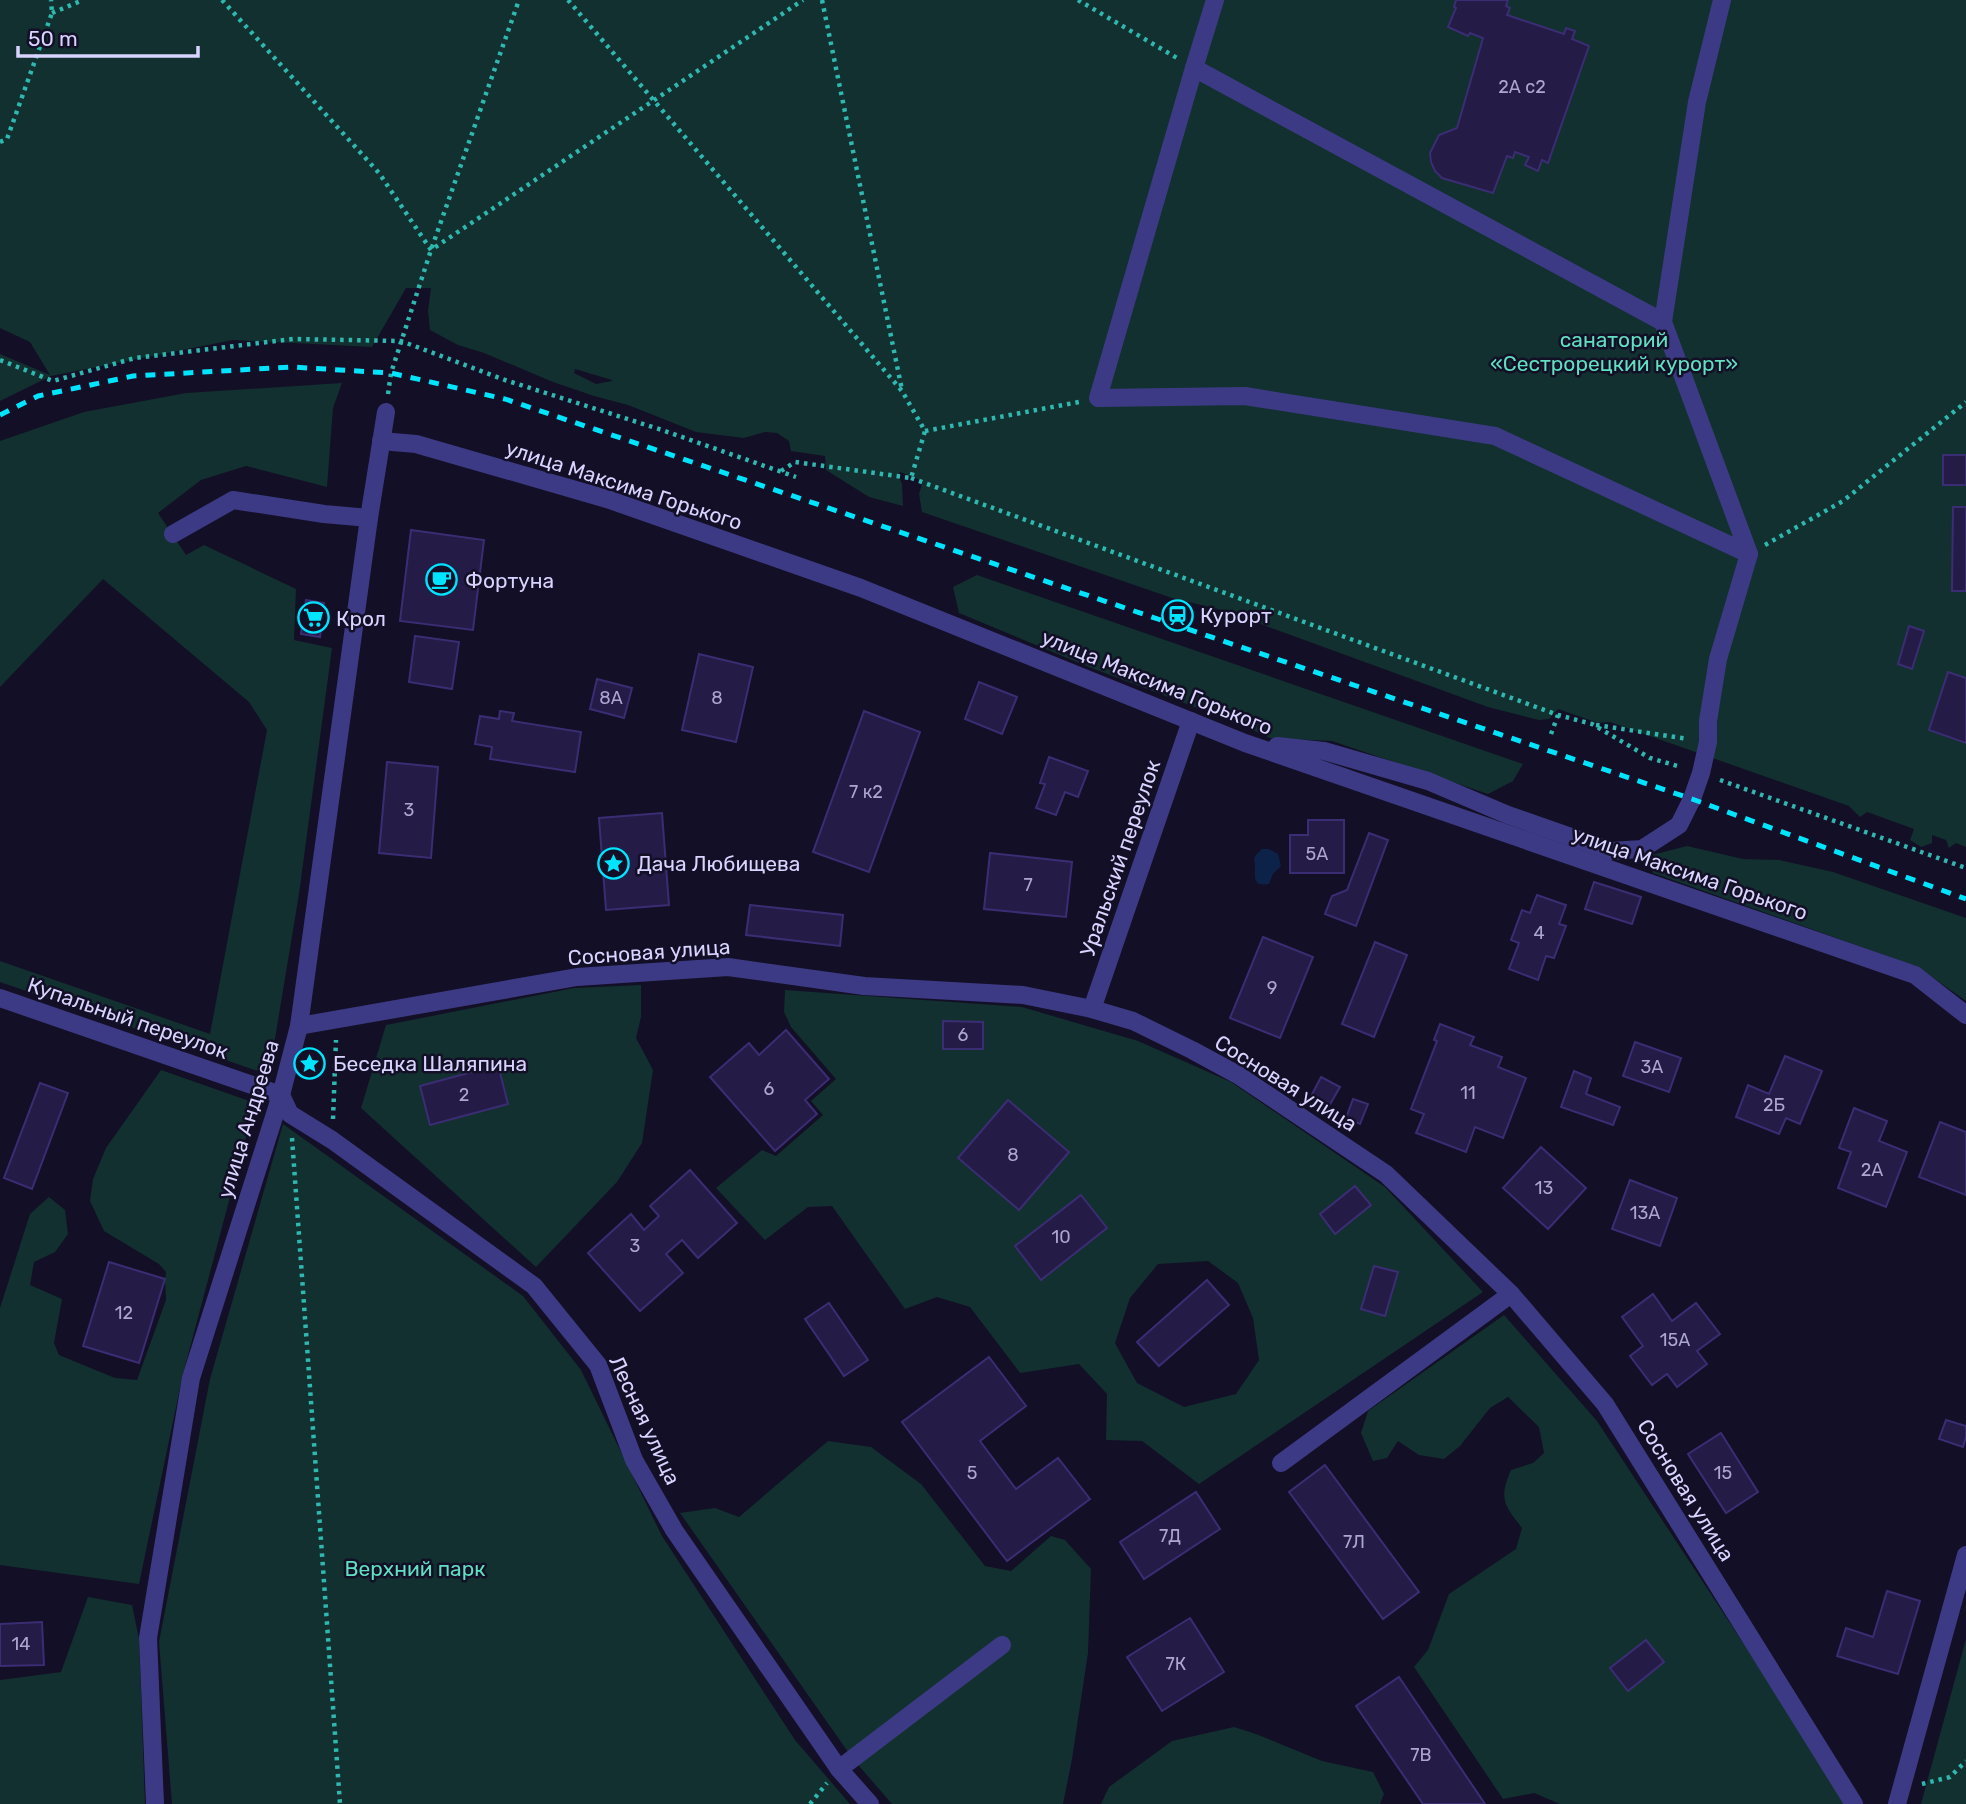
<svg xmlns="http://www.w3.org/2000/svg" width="1966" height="1804" viewBox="0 0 1966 1804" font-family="Rubik,sans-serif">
<rect width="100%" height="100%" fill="#130f26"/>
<!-- green -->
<g fill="#12302f" fill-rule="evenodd">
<path d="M 0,0 L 1966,0 L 1966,847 L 1956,843 L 1949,848 L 1946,840 L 1932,835 L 1932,843 L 1921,847 L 1910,840 L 1914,829 L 1867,812 L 1860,817 L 1849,806 L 1610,722 L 1598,723 L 1558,709 L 1549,719 L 1539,720 L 1488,707 L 1222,610 L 1172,598 L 922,512 L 919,494 L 923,481 L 900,472 L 898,476 L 902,484 L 903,506 L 869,497 L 826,470 L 825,456 L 791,451 L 789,441 L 777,433 L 765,432 L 744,438 L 696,432 L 628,405 L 594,396 L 553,382 L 484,353 L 458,345 L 430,330 L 428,311 L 431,288 L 406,288 L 372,347 L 233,340 L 51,376 L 0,401 L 0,354 L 50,375 L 30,342 L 0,328 ZM 575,369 L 612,380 L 612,381 L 596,384 L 574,373 Z"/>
<polygon points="342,383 333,408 327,487 246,466 201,480 158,513 186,555 204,545 296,589 294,640 332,648 299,894 269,1075 0,982 0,961 210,1034 267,730 249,702 103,579 0,687 0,441 84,412 186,393"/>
<polygon points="977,575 1523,764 1513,781 1488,794 1332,741 1270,738 1237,723 1089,667 959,613 953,587"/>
<polygon points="1687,846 1743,859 1779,860 1833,872 1966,918 1966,1001 1918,967 1653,873 1648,856"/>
<polygon points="641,985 641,1017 636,1038 653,1070 642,1143 617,1182 536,1267 361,1108 386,1025 574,988"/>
<path d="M 785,990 L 1022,1007 L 1138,1041 L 1231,1082 L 1385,1187 L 1483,1292 L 1199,1484 L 1142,1441 L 1106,1440 L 1107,1394 L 1079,1364 L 1020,1373 L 970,1307 L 937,1297 L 905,1309 L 832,1206 L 808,1207 L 765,1240 L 716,1188 L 762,1150 L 776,1156 L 823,1115 L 811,1101 L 836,1079 L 791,1027 L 784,1012 ZM 1208,1261 L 1238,1283 L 1253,1318 L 1259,1360 L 1236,1394 L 1184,1407 L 1137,1383 L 1115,1343 L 1130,1298 L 1158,1264 Z"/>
<polygon points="161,1070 255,1103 183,1374 139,1584 0,1565 0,1308 30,1214 49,1197 65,1210 68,1234 55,1252 34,1262 30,1285 62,1299 54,1343 59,1355 115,1378 137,1380 166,1300 165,1279 166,1272 159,1264 104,1231 90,1201 93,1179 106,1148"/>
<polygon points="283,1124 523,1296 581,1370 662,1536 795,1740 850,1804 172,1804 159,1642 210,1379"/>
<path d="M 1504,1315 L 1597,1421 L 1776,1693 L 1845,1804 L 1560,1804 L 1534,1793 L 1503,1799 L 1414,1667 L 1428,1650 L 1449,1594 L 1516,1549 L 1522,1528 C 1503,1504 1499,1498 1511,1470 L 1533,1463 L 1544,1453 L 1539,1427 L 1508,1397 L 1490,1408 L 1460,1446 L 1444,1459 L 1419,1455 L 1398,1441 L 1387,1458 L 1373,1461 L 1361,1433 L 1368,1411 Z"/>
<polygon points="828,1441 871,1447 921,1484 985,1566 1011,1571 1051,1536 1065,1540 1091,1569 1088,1653 1072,1759 1063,1804 892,1804 853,1759 680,1513 715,1508 739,1517"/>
<polygon points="88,1597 132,1605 139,1639 145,1804 0,1804 0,1680 61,1672"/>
<polygon points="1966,1639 1966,1804 1921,1804"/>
<polygon points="1234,1727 1256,1734 1322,1761 1373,1772 1384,1794 1380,1804 1101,1804 1109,1787 1172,1741"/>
</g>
<!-- water -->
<path fill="#0c2248" d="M 1262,849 L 1269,849 L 1278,854 L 1281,866 L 1273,874 L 1269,884 C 1252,887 1255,877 1255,865 C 1255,863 1254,861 1254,859 C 1255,855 1259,852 1262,849 Z"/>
<!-- building -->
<g fill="#241b47" stroke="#3b2d73" stroke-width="2">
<polygon points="1456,0 1508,0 1506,6 1510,8 1507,15 1564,34 1566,28 1575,31 1572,39 1589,46 1548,163 1542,160 1538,171 1525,165 1529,157 1515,152 1513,158 1507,156 1493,193 1442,178 1435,171 1431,162 1430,153 1439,135 1457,128 1483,38 1470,33 1468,36 1448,27 1456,8 1454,7"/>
<rect x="1943" y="455" width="23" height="30"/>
<polygon points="1953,507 1966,507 1966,591 1952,591"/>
<polygon points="411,530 484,540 473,630 400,621"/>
<polygon points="306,600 324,603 320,637 301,634"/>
<polygon points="1909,626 1924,631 1912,669 1898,664"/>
<polygon points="415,636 459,642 452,689 409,682"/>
<polygon points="699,654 753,667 736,742 682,730"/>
<polygon points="1948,672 1966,678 1966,743 1929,730"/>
<polygon points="597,679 632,688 624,718 590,709"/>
<polygon points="979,682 1017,697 1002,734 965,719"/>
<polygon points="500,711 514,713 512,721 581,732 575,772 490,759 492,747 475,744 480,716 499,719"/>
<polygon points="864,711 920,732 869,872 813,852"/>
<polygon points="1049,757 1088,771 1078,797 1065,792 1056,815 1036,808 1045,784 1040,783"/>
<polygon points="387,762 438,767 431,858 379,853"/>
<polygon points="662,813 669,905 606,910 599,818"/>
<polygon points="1308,820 1344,820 1344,873 1290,873 1290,835 1308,835"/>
<polygon points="1369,833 1388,840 1356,926 1325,914 1332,896 1347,890"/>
<polygon points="990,853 1072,862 1066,917 984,909"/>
<polygon points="1594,882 1641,897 1632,924 1585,909"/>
<polygon points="1537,895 1566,905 1559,924 1566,926 1554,958 1546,956 1538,980 1509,969 1519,943 1511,940 1522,910 1530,913"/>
<polygon points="750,905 843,915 840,946 746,935"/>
<polygon points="1263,937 1313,957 1280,1038 1230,1018"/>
<polygon points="1375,942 1407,955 1374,1037 1342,1024"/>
<polygon points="943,1021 983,1022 983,1049 943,1049"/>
<polygon points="1440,1024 1474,1037 1470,1045 1502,1057 1498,1067 1526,1078 1503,1138 1475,1127 1466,1152 1416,1133 1424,1114 1411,1109 1437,1041 1434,1040"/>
<polygon points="786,1030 829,1079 805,1100 817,1114 775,1151 710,1077 749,1043 759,1055"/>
<polygon points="1635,1042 1681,1058 1669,1092 1623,1076"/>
<polygon points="1785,1056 1822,1071 1800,1124 1786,1118 1779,1134 1736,1117 1748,1085 1769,1094"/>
<polygon points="498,1065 508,1104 430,1125 420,1086"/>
<polygon points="1574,1071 1591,1078 1586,1094 1620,1107 1613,1125 1561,1107"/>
<polygon points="1321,1077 1340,1087 1328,1108 1310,1098"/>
<polygon points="40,1083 68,1093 32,1189 4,1178"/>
<polygon points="1353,1099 1368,1104 1360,1124 1346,1118"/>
<polygon points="1008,1100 1069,1152 1019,1210 958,1158"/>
<polygon points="1854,1108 1887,1121 1879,1141 1907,1152 1886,1207 1838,1188 1851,1152 1839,1148"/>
<polygon points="1940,1122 1966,1132 1966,1195 1919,1177"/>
<polygon points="1541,1147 1586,1188 1548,1229 1503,1188"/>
<polygon points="690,1170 737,1223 698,1258 682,1240 666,1254 683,1273 640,1311 588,1253 631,1214 644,1230 659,1216 650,1206"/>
<polygon points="1630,1180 1677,1198 1660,1246 1612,1229"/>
<polygon points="1355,1186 1371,1205 1335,1234 1320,1214"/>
<polygon points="1081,1195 1107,1228 1041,1280 1015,1246"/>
<polygon points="109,1262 165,1279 139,1363 83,1346"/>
<polygon points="1374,1266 1398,1272 1385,1316 1361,1309"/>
<polygon points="1207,1280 1229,1305 1159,1366 1137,1342"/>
<polygon points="1653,1294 1672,1321 1696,1303 1720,1334 1697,1351 1707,1364 1677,1387 1667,1374 1652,1385 1630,1356 1643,1346 1622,1317"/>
<polygon points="829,1303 868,1360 844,1376 805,1319"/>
<polygon points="989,1357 1026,1406 980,1441 1016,1489 1058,1458 1090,1499 1007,1561 902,1422"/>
<polygon points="1946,1420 1966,1426 1966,1437 1963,1447 1939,1439"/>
<polygon points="1721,1433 1758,1492 1726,1513 1688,1454"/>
<polygon points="1325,1465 1419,1592 1383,1619 1289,1492"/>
<polygon points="1196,1492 1220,1529 1144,1579 1120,1542"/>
<polygon points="1887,1591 1920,1601 1898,1674 1837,1656 1846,1628 1873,1637"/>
<polygon points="1190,1618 1224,1672 1162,1711 1127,1657"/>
<polygon points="42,1622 44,1665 0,1666 0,1624"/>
<polygon points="1646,1640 1664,1662 1628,1691 1610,1668"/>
<polygon points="1399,1677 1485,1804 1423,1804 1356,1706"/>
</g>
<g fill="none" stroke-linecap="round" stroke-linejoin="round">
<!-- path -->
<g stroke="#2fb8b0" stroke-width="4.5" stroke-dasharray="3.5 5" stroke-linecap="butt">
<polyline points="222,0 379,173 431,250 803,0"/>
<polyline points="568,0 902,391 925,431 911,478 795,462 781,471"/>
<polyline points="822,0 902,390"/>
<polyline points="1078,0 1177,58"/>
<polyline points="52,13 83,0"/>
<polyline points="0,142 7,139 52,13 51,0"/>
<polyline points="0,360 53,381 135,358 293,339 401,341 505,380 662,430 796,477"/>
<polyline points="388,394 391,373 431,250 519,0"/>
<polyline points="925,431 1079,402"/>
<polyline points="911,478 1558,715 1592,724 1650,758 1681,767"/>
<polyline points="1765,545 1843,501 1966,402"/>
<polyline points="1596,725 1688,739"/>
<polyline points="1551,734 1558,715"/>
<polyline points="1720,780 1966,868"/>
<polyline points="333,1119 336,1040"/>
<polyline points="292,1138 340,1804"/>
<polyline points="1922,1784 1950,1777 1966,1761"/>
<polyline points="810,1804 827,1783"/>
</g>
<!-- minor -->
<g stroke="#3d3a85" stroke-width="18">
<polyline points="1215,0 1194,68 1098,398 1245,396 1495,436 1749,554 1663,322 1697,102 1722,0"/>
<polyline points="1194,68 1663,322"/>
<polyline points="381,441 416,444 607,499 861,588 1245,743 1915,975 1966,1015"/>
<polyline points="173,534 233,500 324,514 369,518"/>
<polyline points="1277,746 1324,751 1428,781 1508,815 1611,851 1642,849 1679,825 1692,799 1701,773 1708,742 1708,721 1718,659 1749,554"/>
<polyline points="0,998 281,1095 290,1114 332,1140 534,1286 598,1365 634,1460 674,1530 839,1769 870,1804"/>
<polyline points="1092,1009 1191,721"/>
<polyline points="299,1026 577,977 728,967 864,986 1023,995 1092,1009 1133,1021 1192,1050 1238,1075 1386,1174 1511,1294 1605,1404 1854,1804"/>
<polyline points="1281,1463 1511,1294"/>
<polyline points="839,1769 1002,1645"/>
<polyline points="155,1804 148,1638 191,1378 281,1095 299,1026 369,518 386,412"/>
<polyline points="1897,1804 1966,1555"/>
</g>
<!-- rail -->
<polyline stroke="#00e5ff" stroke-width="5" stroke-dasharray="10 9" stroke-linecap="butt" points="0,415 38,396 133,376 291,367 391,373 505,399 1692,799 1966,899"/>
</g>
<!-- icons -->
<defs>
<symbol id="cafe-ring" viewBox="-11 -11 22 22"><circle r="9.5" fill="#130f26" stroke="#00e5ff" stroke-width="1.5"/><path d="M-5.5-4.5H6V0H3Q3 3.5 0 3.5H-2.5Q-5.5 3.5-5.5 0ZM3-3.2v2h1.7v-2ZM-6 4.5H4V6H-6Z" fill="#00e5ff"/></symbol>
<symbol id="station-ring" viewBox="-11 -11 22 22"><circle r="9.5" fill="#130f26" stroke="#00e5ff" stroke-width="1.5"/><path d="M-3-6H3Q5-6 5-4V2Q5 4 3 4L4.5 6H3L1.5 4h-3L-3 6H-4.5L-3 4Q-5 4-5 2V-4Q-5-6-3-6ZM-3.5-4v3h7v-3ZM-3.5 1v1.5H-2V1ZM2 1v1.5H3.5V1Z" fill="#00e5ff"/></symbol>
<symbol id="supermarket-ring" viewBox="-11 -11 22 22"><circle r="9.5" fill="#130f26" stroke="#00e5ff" stroke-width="1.5"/><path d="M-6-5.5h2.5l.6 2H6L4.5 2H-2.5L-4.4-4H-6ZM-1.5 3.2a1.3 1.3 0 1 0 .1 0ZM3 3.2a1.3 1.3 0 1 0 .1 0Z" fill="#00e5ff"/></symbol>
<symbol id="sight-ring" viewBox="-11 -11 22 22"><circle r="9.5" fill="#130f26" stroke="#00e5ff" stroke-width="1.5"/><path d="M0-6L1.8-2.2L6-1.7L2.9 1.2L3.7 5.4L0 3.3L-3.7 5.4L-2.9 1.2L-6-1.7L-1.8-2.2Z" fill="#00e5ff"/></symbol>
</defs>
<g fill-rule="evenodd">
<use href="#cafe-ring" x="424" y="562" width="35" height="35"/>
<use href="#station-ring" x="1160" y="598" width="35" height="35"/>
<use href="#supermarket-ring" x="296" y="600" width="35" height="35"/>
<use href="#sight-ring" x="596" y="846" width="35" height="35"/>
<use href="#sight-ring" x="292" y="1046" width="35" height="35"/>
</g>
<g text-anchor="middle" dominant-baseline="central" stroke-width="5" stroke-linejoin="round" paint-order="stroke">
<!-- number labels -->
<g font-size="18" fill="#aca6d1">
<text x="1522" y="87">2А с2</text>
<text x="611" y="698">8А</text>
<text x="717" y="698">8</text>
<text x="866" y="792">7 к2</text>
<text x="409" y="810">3</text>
<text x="1317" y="854">5А</text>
<text x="1028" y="885">7</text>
<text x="1539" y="933">4</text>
<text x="1272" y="988">9</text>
<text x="963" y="1035">6</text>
<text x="1652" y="1067">3А</text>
<text x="769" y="1089">6</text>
<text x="1468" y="1093">11</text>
<text x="464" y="1095">2</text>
<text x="1774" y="1105">2Б</text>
<text x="1013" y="1155">8</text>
<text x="1872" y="1170">2А</text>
<text x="1544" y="1188">13</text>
<text x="1645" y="1213">13А</text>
<text x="1061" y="1237">10</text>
<text x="635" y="1246">3</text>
<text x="124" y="1313">12</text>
<text x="1675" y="1340">15А</text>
<text x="972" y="1473">5</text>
<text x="1723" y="1473">15</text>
<text x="1170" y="1536">7Д</text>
<text x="1354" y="1542">7Л</text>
<text x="21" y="1644">14</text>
<text x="1176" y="1664">7К</text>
<text x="1421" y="1755">7В</text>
</g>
<!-- park labels -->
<g font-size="21" fill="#5fe0c0" stroke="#130f26">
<text x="1614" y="339">санаторий<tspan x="1614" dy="24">«Сестрорецкий курорт»</tspan></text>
<text x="415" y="1568">Верхний парк</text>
</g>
<!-- street labels -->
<g font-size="21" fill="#d9d4ff" stroke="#130f26">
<text transform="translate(624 485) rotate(18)">улица Максима Горького</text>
<text transform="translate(1157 682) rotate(22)">улица Максима Горького</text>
<text transform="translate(1120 858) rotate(-71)">Уральский переулок</text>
<text transform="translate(1690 873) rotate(19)">улица Максима Горького</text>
<text transform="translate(649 952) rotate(-4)">Сосновая улица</text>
<text transform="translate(128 1018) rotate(19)">Купальный переулок</text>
<text transform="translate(1286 1083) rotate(32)">Сосновая улица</text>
<text transform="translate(248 1119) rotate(-73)">улица Андреева</text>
<text transform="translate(645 1420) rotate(65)">Лесная улица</text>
<text transform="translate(1686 1490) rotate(58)">Сосновая улица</text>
</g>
<!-- poi labels -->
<g font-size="21" fill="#d9d4ff" stroke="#130f26" text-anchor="start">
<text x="465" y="580">Фортуна</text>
<text x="1200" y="615">Курорт</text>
<text x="336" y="618">Крол</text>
<text x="637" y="863">Дача Любищева</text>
<text x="333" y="1063">Беседка Шаляпина</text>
</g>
</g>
<!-- scale -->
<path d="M18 46v10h180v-10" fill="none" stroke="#d9d4ff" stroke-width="3.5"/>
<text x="28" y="46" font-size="21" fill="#d9d4ff" stroke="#130f26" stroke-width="5" paint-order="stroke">50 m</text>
</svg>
